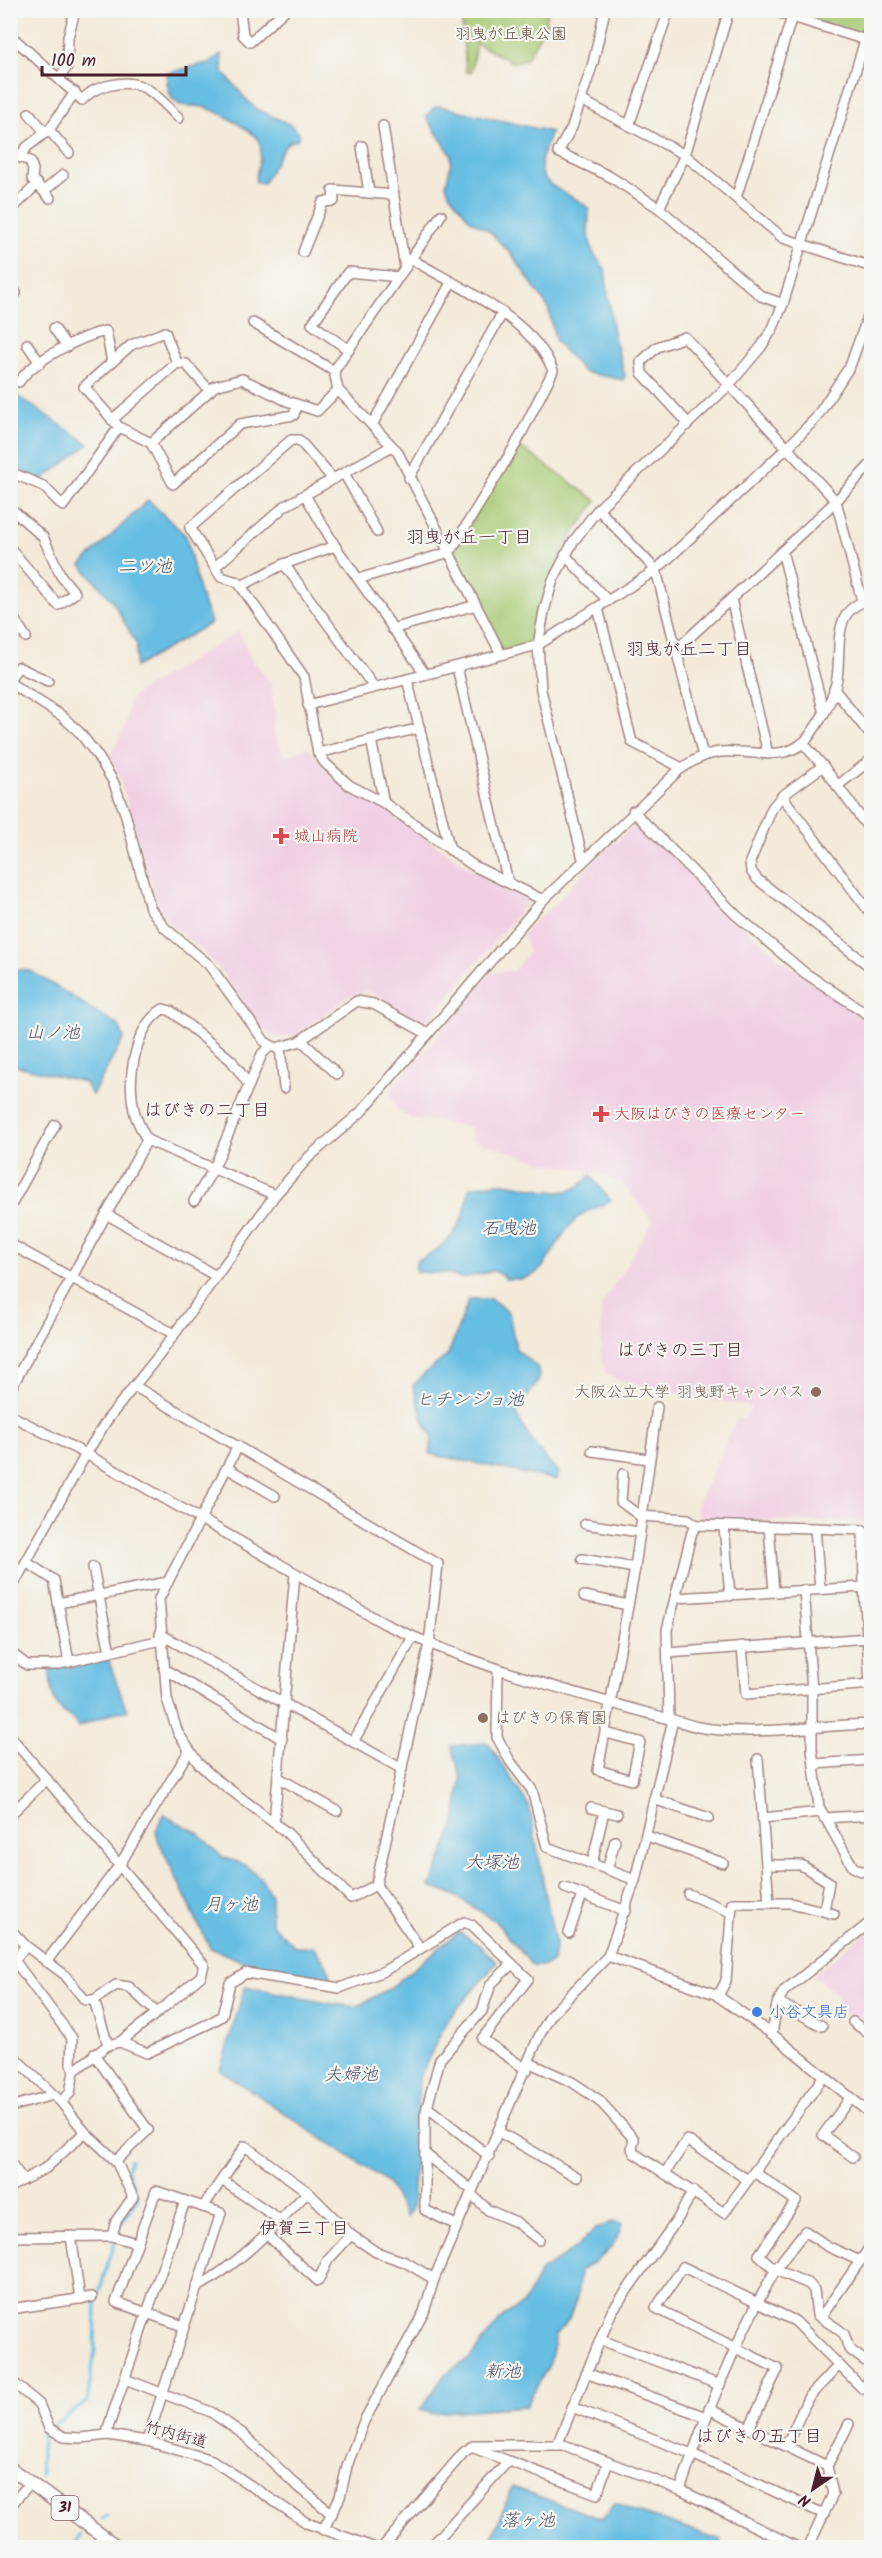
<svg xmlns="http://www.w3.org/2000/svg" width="882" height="2558" viewBox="0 0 882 2558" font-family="Kalam,'Klee One',sans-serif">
<rect width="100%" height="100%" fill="#f6f6f2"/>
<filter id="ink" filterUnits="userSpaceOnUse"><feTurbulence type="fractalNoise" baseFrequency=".0167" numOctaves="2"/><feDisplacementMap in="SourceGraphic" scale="12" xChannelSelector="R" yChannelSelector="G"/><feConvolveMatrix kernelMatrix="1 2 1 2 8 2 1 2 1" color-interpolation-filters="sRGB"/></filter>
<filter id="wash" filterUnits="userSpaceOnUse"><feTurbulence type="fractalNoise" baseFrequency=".008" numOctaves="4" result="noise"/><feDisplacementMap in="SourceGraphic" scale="24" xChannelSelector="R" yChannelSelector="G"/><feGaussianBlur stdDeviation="1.35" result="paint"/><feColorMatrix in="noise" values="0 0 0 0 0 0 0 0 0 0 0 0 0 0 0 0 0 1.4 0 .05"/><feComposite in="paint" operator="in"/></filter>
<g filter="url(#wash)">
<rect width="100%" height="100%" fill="#f4ead9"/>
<!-- built -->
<g fill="#f1d0e3">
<polygon points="239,631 250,656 271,683 275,713 274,734 284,757 308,747 328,773 350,791 367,797 388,811 468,867 525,895 528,902 425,1024 368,991 347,997 298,1035 281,1038 271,1035 261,1029 219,968 200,948 172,927 158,907 119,776 110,756 125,727 129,702 134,695"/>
<polygon points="637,822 741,925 792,968 871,1023 871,1568 870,1531 862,1522 700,1519 696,1507 736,1420 745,1418 751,1407 621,1381 606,1374 601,1358 601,1306 653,1221 621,1182 595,1172 546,1163 472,1140 471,1127 411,1118 397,1110 390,1091 491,972 513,971 529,952 523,935 528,927 554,905 590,865"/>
<polygon points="871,1928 871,2016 854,2016 837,2011 838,1995 813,1975"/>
</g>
<!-- green -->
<g fill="#a7c972" stroke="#78744e" stroke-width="1.5">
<polygon points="461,11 461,10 549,11 545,19 547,23 526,59 513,63 476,43 471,73 466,72"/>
<polygon points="798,11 870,11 862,36 797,15"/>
<polygon points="516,444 597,501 570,538 553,571 535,643 502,651 454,552"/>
</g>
<!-- water -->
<g fill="#66bee3" stroke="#586e87" stroke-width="1.5">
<path d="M 221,54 L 223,72 L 245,98 L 256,109 L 290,124 L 299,134 L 297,140 L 289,142 L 284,147 L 263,184 L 255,181 C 257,170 263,154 260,144 C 257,132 219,112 207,108 C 191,103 175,112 169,91 C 168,85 165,80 168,73 L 211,62 Z"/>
<path d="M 439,106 L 551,132 C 547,143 541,154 541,165 C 539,189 576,194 589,209 L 588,233 L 593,253 L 605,269 L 613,332 L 625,376 L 623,380 L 584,372 L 556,342 L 548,307 L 512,255 L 488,230 L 470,220 L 449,193 L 446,185 L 451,163 L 451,154 L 426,117 L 433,108 Z"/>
<polygon points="10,391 89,444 38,483 14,464 11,465"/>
<polygon points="148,500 186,536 199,591 211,623 135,667 137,645 112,600 81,565"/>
<polygon points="10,969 31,971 119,1026 124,1038 92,1095 84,1082 17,1066 11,1066"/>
<path d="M 590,1175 L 611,1201 L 588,1211 L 576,1219 L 565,1232 L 543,1267 L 533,1275 L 522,1279 L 505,1279 L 506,1277 L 494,1271 L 463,1278 L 443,1273 L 416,1272 L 416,1261 C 450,1246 466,1224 469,1188 C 480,1185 491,1183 502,1183 C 531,1184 568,1207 590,1175 Z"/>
<path d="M 469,1299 L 491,1299 L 509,1313 L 516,1349 L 538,1368 L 539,1380 L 516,1413 C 527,1437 540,1455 559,1472 L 557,1480 L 430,1454 L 432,1436 L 425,1425 L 413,1386 L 425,1373 L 448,1355 Z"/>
<path d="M 108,1659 L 127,1711 L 112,1713 L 79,1727 C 75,1718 67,1717 61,1710 C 49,1698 52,1682 49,1669 L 86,1665 Z"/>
<polygon points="488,1743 529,1806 555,1943 553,1962 544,1966 533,1966 494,1920 454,1895 430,1887 454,1828 461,1779 452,1746"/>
<polygon points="163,1815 197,1832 222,1857 243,1864 262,1879 271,1896 271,1924 296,1947 313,1947 327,1965 331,1982 251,1965 210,1948 159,1842 156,1831"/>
<polygon points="459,1932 479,1945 497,1962 446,2022 419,2079 412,2209 406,2217 387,2182 220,2070 245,1986 327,2003 356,2007 390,1988"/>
<path d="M 612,2222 L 622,2224 C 615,2250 602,2257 580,2271 L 577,2297 L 569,2319 L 556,2335 L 550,2363 L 526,2406 L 431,2413 L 420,2410 L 445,2374 L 468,2360 L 503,2316 L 522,2305 L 541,2271 L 575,2249 L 594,2230 Z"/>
<polygon points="512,2487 602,2519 614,2504 721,2541 717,2548 488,2547"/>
</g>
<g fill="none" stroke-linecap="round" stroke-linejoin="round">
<!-- stream -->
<g stroke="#66bee3" stroke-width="3">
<polyline points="40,2475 42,2433 87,2402 95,2350 96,2302 120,2225 138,2197 127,2169 130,2159"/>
<polyline points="102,2519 107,2516"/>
<polyline points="73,2548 80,2535"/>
</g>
</g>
</g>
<g filter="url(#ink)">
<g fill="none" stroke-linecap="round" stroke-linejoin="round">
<defs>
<g id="minor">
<polyline points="240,10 243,35 250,42 285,10"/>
<polyline points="605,10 593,63 572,127 558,152 609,176 659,208 761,296 783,304"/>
<polyline points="770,10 872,42"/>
<path d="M 10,35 L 82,100 C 92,90 98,88 111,85 C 145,77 157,97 179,118"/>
<polyline points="59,78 67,67 68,37 75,11"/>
<polyline points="581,100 685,155 783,238 872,267"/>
<polyline points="29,113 45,132"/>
<polyline points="629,125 669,10"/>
<polyline points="383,126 405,268"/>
<polyline points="49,130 69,153"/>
<polyline points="362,146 369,193"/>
<polyline points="10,154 19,157 27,147 49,130 75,92"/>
<polyline points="19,157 30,161 33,170 32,179 50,198"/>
<polyline points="44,191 63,175"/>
<polyline points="736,198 794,10"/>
<polyline points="16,205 37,184"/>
<polyline points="659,208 685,155 729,10"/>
<polyline points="303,252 323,202 334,201 333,190 394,195"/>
<polyline points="411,259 441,215"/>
<polyline points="10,284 16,293 10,301"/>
<polyline points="253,323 334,371"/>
<polyline points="54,328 67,347"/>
<polyline points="27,344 40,363"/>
<polyline points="349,350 312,324 348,272 399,277"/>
<polyline points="177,363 165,332 131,345 84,387 119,427 151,443 215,386 242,379 287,401 317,411 338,390"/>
<path d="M 19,382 C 32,361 81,336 106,331 L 112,362"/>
<polyline points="112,420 177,363 186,364 210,391"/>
<polyline points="688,423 642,373 641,362 657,347 685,337 836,501 862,601"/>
<polyline points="372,425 451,283"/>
<polyline points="151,443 173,484 240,424 294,415 297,405"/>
<polyline points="10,472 43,486 63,506 119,427"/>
<polyline points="344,473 377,532"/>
<polyline points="409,478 503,312"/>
<polyline points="333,479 299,440 291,440 190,528 221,577 238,582 304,677 318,753 325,763 349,785 384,803 474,866 543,900"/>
<polyline points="305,495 335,546"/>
<polyline points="598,509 656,570 703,756"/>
<polyline points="10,519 16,513 43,537 61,576 75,593 58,605 10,548"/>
<polyline points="782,551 824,713"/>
<polyline points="565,555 608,601"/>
<polyline points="284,564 374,687"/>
<polyline points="215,567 285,506 392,446"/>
<path d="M 358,579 L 450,552 L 516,444 L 553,371 C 535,320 455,285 411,259 L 334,371 L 338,390 L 397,451 L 501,654"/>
<polyline points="241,586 284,564 335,546 425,674"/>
<polyline points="731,599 768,754"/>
<polyline points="598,608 632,742 682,768"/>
<polyline points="10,613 26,637"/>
<polyline points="392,629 476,605"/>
<polyline points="676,650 836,501 872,463"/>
<polyline points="457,667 508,882"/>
<polyline points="10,678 18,667 48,681"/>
<polyline points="407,679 450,850"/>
<polyline points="10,683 62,716 80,733 97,755 113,781 125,813 150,908 165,928 209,965 265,1042 276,1048 298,1042 357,1001 373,1004 428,1034"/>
<polyline points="834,689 872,737"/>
<polyline points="308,705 538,645 656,570 788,447 816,418 850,366 872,305"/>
<polyline points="371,740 384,803"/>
<polyline points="803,743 823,766 872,833"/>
<polyline points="318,753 420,728"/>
<polyline points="823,766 782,796 772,808 750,862 751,871 757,879 872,968"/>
<polyline points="837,786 872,759"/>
<polyline points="782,796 872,915"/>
<polyline points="633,811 736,915 805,973 872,1017"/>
<polyline points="583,859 541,690 538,645 544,611 553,580 573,542 598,509 729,385 761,347 773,328 783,304 872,18"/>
<polyline points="301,1040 337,1074"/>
<polyline points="280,1047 284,1088"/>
<path d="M 249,1085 L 231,1060 L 171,1011 L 163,1009 C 134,1027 127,1079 134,1110 C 136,1120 142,1131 147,1140 L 275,1195"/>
<polyline points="194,1201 214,1168 262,1054 270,1046"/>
<polyline points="10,1207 55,1125"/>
<polyline points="106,1214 216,1276"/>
<polyline points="10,1244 174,1334"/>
<polyline points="134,1386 438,1564 429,1644 376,1885 420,1948"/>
<polyline points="10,1390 147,1140"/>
<path d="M 10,1415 L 86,1454 L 385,1624 C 485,1671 591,1697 698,1727 C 755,1737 814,1725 872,1724"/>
<polyline points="238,1446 159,1599 167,1699 178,1733 199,1764 212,1776 286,1832 351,1898 376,1885"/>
<polyline points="592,1451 649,1459"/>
<polyline points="227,1468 275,1496"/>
<polyline points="623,1474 621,1502 640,1516 688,1519 697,1525"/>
<polyline points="585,1524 639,1532"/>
<polyline points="724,1526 730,1596"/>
<polyline points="769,1527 774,1592"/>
<polyline points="582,1559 635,1568"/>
<polyline points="26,1562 54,1580 69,1662"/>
<polyline points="93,1567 110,1652"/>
<polyline points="820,1589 815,1528 863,1530 864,1587"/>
<polyline points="804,1590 812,1690 812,1749 819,1807 853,1867 861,1871 872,1871"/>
<path d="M 10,1591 L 86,1454 L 107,1420 L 160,1354 L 275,1195 L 309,1157 L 361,1112 L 543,900 L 679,770 C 692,761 704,754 720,752 C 750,749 789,765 810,735 C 822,718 834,699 837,678 C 842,646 830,608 872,599"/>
<polyline points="584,1596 628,1605"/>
<polyline points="675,1598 692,1532 697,1525 815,1528"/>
<polyline points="58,1603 168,1582"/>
<polyline points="160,1634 402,1769"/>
<polyline points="742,1646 746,1694 872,1684"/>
<polyline points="10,1652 27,1665 55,1665 161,1640"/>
<polyline points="668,1653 868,1638"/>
<polyline points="164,1669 282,1739"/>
<polyline points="498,1670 497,1737 510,1761 532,1790 547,1847 635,1880"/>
<polyline points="669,1719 667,1630 675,1598 864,1587 870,1684"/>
<polyline points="606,1733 640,1742 632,1780 598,1770 635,1568 657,1407"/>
<polyline points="10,1736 204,1965 201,1976 157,2013 120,2042 108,2045"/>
<polyline points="353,1742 413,1637"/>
<polyline points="758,1759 769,1903"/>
<polyline points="814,1764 872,1760"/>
<polyline points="279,1778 337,1811"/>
<polyline points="654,1799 709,1818"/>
<polyline points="591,1808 617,1814"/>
<polyline points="10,1815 47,1779"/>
<polyline points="763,1818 821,1812"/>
<polyline points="824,1818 872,1815"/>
<polyline points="274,1823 295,1573"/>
<polyline points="647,1836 723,1863"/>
<polyline points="592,1864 604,1811"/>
<polyline points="766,1865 801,1865 829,1882 824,1911"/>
<polyline points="607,1870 615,1841"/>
<polyline points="565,1888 626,1911"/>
<polyline points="688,1894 731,1912"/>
<polyline points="10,1929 26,1946 65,1975 85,2000 94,2000 116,1985 129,1987 157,2013"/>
<polyline points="569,1933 582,1895"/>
<polyline points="26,1946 14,1960 72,2038 71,2064 74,2071"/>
<polyline points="608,1956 715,1994 772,2034 872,2115"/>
<polyline points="46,1962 119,1866 189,1751"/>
<polyline points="718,1996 726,1981 732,1903 791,1903 834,1914"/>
<polyline points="778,2002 822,2026"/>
<polyline points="853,2022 872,2036"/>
<polyline points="772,2034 777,2004 784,1991 872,1921"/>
<polyline points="120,2042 147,2053 212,2022 222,2016 230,1983 246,1973 340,1988 384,1971 464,1922 472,1925 528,1979 482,2039 527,2070"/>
<polyline points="10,2053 61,2102 85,2132"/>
<polyline points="94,2054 148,2130 116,2161"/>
<polyline points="530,2063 572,2082 599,2100 634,2139 632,2148 634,2153 724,2213 824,2076"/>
<polyline points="851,2097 823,2135 853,2157"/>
<polyline points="61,2102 70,2093 74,2071 108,2045 94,2000"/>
<polyline points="10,2107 53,2095"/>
<polyline points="427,2107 489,2156"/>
<polyline points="499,2132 577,2177"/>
<polyline points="425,2154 472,2190"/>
<polyline points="10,2162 23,2180"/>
<polyline points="754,2172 796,2201 759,2255 776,2270 809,2284 814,2290 817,2315 838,2329 844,2334 849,2349 872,2366"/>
<polyline points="665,2173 687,2140 748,2180"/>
<polyline points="222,2180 280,2220"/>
<polyline points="10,2187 46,2168 85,2132 116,2161 133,2197 116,2221 112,2236 10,2237"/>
<polyline points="471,2194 488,2210 516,2222 539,2240"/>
<polyline points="203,2207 245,2146 308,2192"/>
<polyline points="456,2225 425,2210 425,2115 440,2059 482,2011 491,1984 512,1964"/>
<polyline points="266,2234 318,2281 328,2260 351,2235"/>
<polyline points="71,2236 80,2299"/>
<polyline points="112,2236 136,2243"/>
<path d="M 196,2288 C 241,2263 272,2228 308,2192 L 351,2235 L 376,2252 L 405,2262 L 434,2279 L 540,2034 L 551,2015 L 608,1956 L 635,1880 L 673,1720"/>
<polyline points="10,2309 92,2297"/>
<polyline points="821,2317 872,2244"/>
<polyline points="601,2340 720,2385"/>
<polyline points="586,2373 706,2417"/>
<polyline points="125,2379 211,2412 243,2434 293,2482 332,2514"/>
<polyline points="10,2380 39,2404 49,2428 64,2437 81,2438 108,2435 147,2441 212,2460 307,2523 375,2548"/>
<polyline points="572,2407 692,2454 824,2514"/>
<polyline points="709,2409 827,2466 833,2494 808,2548"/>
<polyline points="749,2428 778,2369 656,2308 683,2267 795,2321 863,2389 872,2376"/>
<polyline points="108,2435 108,2428 185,2201"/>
<polyline points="147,2441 221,2213 156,2191 116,2302 183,2326"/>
<polyline points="557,2445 564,2445 680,2490 799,2548"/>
<polyline points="786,2446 808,2398 839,2365"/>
<polyline points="471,2447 597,2494 608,2462"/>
<polyline points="827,2466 849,2424"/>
<path d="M 680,2490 C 705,2416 735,2340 775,2271 C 784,2257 795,2244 805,2231 L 827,2246 L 860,2261"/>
<polyline points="10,2506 30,2483"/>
<polyline points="323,2530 340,2497 347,2466 364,2421 424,2312 434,2279"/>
<polyline points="382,2548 464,2452 475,2445 557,2445 612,2311 677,2220 693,2191"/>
<polyline points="430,2548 508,2461"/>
</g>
<polyline id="major" points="10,2468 119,2548"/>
</defs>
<!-- minor casing -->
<use href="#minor" stroke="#9f8482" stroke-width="12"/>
<!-- major casing -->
<use href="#major" stroke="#9f8482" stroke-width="15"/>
<!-- minor -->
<use href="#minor" stroke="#fff" stroke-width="9"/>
<!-- major -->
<use href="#major" stroke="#fff" stroke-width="12"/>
</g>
</g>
<!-- markers -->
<g fill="#e0444e" stroke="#f6f6f2" stroke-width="2">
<path d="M278 827h6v6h6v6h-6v6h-6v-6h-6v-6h6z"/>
<path d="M598 1105h6v6h6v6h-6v6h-6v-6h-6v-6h6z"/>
</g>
<g fill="#8d6e63" stroke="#f6f6f2" stroke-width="2">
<circle cx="816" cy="1392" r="6"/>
<circle cx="483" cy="1718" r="6"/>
</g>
<circle fill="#3f7fe0" stroke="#f6f6f2" stroke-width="2" cx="757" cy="2012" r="6"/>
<g text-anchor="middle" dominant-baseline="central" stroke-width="4.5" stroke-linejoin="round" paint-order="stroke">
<!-- shield labels -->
<rect fill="#f6f6f2" stroke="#7e6067" stroke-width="1.5" x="51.5" y="2496" width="27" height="24" rx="4.5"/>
<g font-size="15" font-weight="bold" fill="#4a1f2b">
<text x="65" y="2508">31</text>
</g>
<!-- park labels -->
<g font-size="16" fill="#665240" stroke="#f6f6f2">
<text x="511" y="34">羽曳が丘東公園</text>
</g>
<!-- health labels -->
<g font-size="16" fill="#be3a42" stroke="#f6f6f2" text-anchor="start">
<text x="294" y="836">城山病院</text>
<text x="614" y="1114">大阪はびきの医療センター</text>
</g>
<!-- education labels -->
<g font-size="16" fill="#785e54" stroke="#f6f6f2" text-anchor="end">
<text x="804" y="1392">大阪公立大学 羽曳野キャンパス</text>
<text x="495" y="1718" text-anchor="start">はびきの保育園</text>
</g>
<!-- shop labels -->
<g font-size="16" fill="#366cbe" stroke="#f6f6f2" text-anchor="start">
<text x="769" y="2012">小谷文具店</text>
</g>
<!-- street labels -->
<g font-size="16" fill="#4a1f2b" stroke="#f6f6f2">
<text transform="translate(176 2435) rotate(15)">竹内街道</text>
</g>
<!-- neighbourhood labels -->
<g font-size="18" fill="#4a1f2b" stroke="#f6f6f2">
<text x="469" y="538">羽曳が丘一丁目</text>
<text x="689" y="650">羽曳が丘二丁目</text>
<text x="207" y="1111">はびきの二丁目</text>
<text x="680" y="1351">はびきの三丁目</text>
<text x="304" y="2229">伊賀三丁目</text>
<text x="759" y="2437">はびきの五丁目</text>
</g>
<!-- water labels -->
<g font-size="18" font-style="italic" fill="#54576b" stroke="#f6f6f2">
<text x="145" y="567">二ツ池</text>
<text x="53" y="1033">山ノ池</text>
<text x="509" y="1229">石曳池</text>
<text x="470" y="1400">ヒチンジョ池</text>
<text x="492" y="1863">大塚池</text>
<text x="231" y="1905">月ヶ池</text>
<text x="351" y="2075">夫婦池</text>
<text x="503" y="2372">新池</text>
<text x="528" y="2521">落ヶ池</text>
</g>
</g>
<!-- margin -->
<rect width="882" height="2558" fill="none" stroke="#f6f6f2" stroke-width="36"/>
<!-- north arrow -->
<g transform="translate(813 2489) rotate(215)" stroke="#f6f6f2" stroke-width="4.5" paint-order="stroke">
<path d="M0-4.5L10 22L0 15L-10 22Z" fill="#4a1f2b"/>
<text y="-9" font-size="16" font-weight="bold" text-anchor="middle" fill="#4a1f2b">N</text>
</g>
<!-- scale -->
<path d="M42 66v9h144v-9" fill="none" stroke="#4a1f2b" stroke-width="3"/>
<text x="51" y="66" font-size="18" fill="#4a1f2b" stroke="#f6f6f2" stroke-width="4.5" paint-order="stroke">100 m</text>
</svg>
